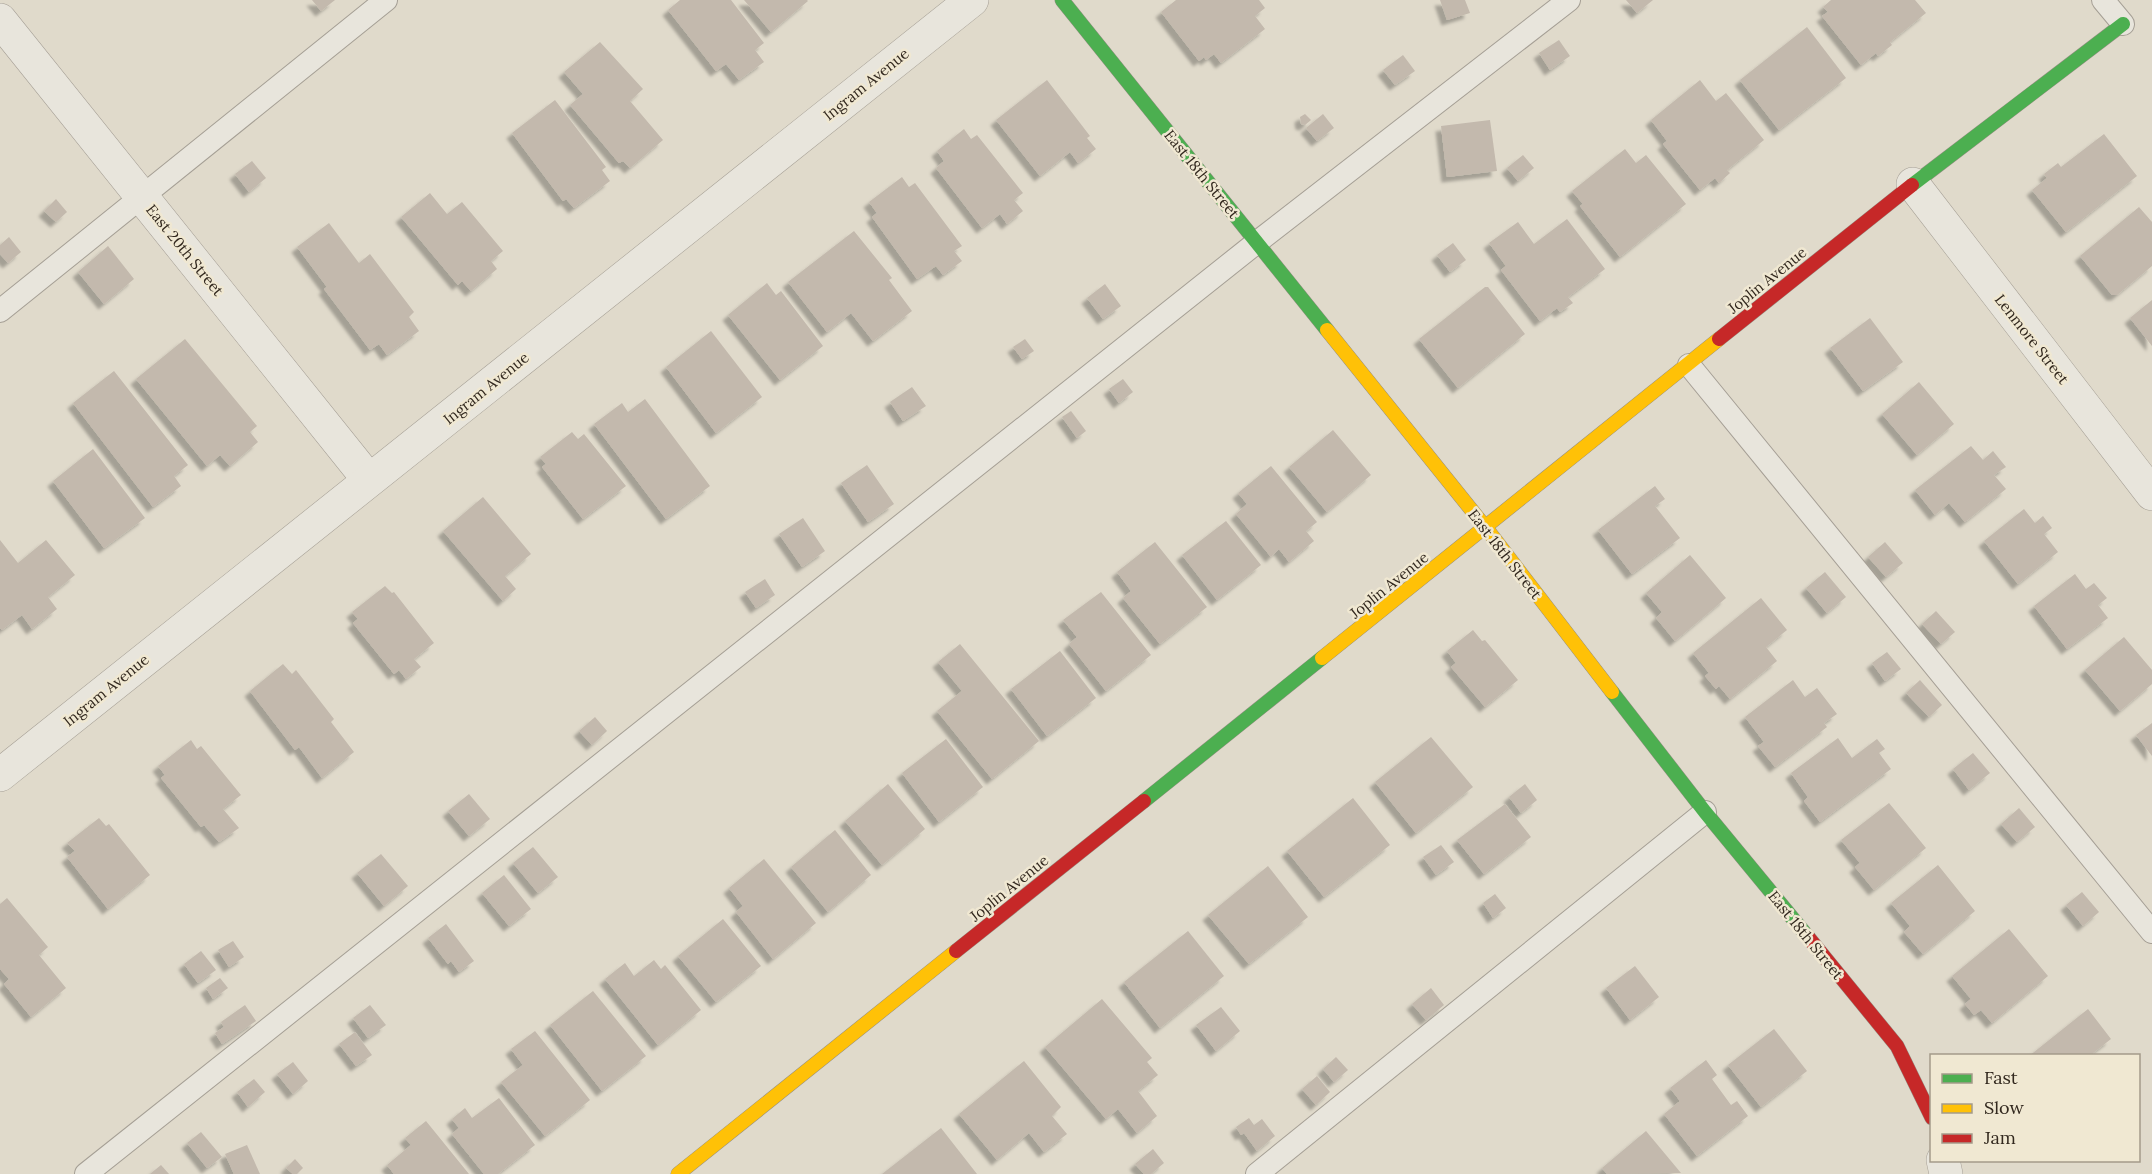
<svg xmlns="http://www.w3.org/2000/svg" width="2152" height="1174" viewBox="0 0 2152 1174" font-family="Lora,serif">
<defs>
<filter id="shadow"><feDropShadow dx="-5.5" dy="5.5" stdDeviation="1.5" flood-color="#0004"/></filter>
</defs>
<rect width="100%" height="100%" fill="#e0dacb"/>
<!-- building -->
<g fill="#c3b9ad" filter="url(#shadow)">
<polygon points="312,0 335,0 321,11"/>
<polygon points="680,0 731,0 764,43 755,50 764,62 739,80 726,64 716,71 668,10"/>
<polygon points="744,0 807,0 808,1 771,32"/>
<polygon points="1176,0 1259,0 1265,8 1255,16 1265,29 1221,63 1214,54 1206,60 1204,57 1199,61 1161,12"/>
<polygon points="1440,0 1465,0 1470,13 1447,20"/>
<polygon points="1626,0 1653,0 1637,13"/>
<polygon points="1831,0 1915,0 1926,13 1890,42 1892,45 1878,56 1876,53 1861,65 1822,16 1828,12 1823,7"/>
<polygon points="1807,27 1846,78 1779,130 1740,80"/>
<polygon points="1559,40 1570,56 1550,70 1539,53"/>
<polygon points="600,42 643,89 630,101 663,140 630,168 623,161 619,163 570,105 583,94 564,72"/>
<polygon points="1403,55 1415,71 1395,85 1383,70"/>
<polygon points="1047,80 1090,136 1087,138 1096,149 1078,163 1070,152 1040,176 996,120"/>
<polygon points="1700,80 1716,101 1726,93 1764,140 1727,170 1730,173 1719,183 1715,178 1700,190 1663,144 1667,141 1651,120"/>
<polygon points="555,100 606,167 602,170 610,181 574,208 566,199 563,201 512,133"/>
<polygon points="1305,114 1311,120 1305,125 1301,124 1300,117"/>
<polygon points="1323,114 1334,128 1317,141 1306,128"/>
<polygon points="1490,120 1497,171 1447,177 1441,126"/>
<polygon points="964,129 971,139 977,135 1023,193 1014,200 1023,211 1007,224 1000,214 982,228 936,168 944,161 937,151"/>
<polygon points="2104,134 2137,176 2066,232 2032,190 2047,178 2044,174 2058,163 2061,167"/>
<polygon points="1625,149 1636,163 1646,155 1686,204 1620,257 1580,206 1583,204 1572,191"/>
<polygon points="1523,155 1534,168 1518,181 1507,168"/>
<polygon points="252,161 266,178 249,192 235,174"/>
<polygon points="902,177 909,187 915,183 962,246 954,251 962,261 943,275 936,266 917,279 872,217 877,213 869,202"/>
<polygon points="430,193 447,214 462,202 503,251 491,261 497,269 471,291 462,281 458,285 401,217"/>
<polygon points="56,199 67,212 56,222 44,211"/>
<polygon points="2139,207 2152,222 2152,266 2117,295 2112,295 2080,256"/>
<polygon points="1567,219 1605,269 1568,297 1573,303 1560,312 1557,308 1540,321 1501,270 1506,266 1489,243 1518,222 1534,244"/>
<polygon points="329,223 359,263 370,254 414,312 409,317 419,331 387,355 379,344 370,350 324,289 327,287 297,247"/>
<polygon points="854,231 892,278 889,280 912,311 873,341 851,313 827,332 788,282"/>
<polygon points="9,237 21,252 8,263 0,254 0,245"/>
<polygon points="1453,243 1466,260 1450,272 1437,255"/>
<polygon points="108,246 134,279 104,304 78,272"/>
<polygon points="767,283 776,295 781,291 823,346 780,380 728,315"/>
<polygon points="1105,284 1121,306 1103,319 1087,298"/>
<polygon points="1485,287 1488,287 1525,334 1458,388 1419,339"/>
<polygon points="2152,300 2152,346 2130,318"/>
<polygon points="1870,318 1903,362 1863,391 1830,348"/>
<polygon points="711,331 762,397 716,433 666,367"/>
<polygon points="185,339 257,426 250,432 258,442 230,466 220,455 207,466 136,379"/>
<polygon points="1025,339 1034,351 1022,359 1013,347"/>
<polygon points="114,371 188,465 174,476 181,486 153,507 73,403"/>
<polygon points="1123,379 1133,392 1119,403 1109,389"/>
<polygon points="1919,382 1954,424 1917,455 1882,414"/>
<polygon points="912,387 926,406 903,421 890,402"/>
<polygon points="645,399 710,486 666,519 594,424 622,403 628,412"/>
<polygon points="1071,411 1086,431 1077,438 1062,417"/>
<polygon points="1333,430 1371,475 1327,512 1289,467"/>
<polygon points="572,432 578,439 584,434 626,486 583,519 542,467 546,464 540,457"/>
<polygon points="1971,446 1983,460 1993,451 2006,467 1994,475 2006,489 1965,522 1949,503 1935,515 1915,490"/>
<polygon points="93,449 145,518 104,548 53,481"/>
<polygon points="867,465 894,504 868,522 841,483"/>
<polygon points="1271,466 1317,522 1306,531 1314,541 1289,562 1279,549 1271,557 1236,514 1247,504 1238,493"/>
<polygon points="1655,486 1665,499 1655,506 1680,538 1632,574 1598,530"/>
<polygon points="483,497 531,554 505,576 516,589 503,601 443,531"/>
<polygon points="2024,509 2035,523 2043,516 2052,528 2044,534 2058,552 2018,584 1984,541"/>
<polygon points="803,518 825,551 802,567 779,534"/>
<polygon points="1226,521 1261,565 1217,600 1182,555"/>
<polygon points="0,540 18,563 46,540 75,575 48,597 57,609 32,629 22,615 2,630 0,628"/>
<polygon points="1155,542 1207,607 1160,644 1123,598 1131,591 1117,572"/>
<polygon points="1885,542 1903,563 1886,577 1868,557"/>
<polygon points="1690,555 1726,598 1675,641 1656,618 1662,612 1646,593"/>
<polygon points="1825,572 1846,597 1827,613 1806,588"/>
<polygon points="2075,574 2086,589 2094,583 2107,598 2098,605 2108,618 2067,649 2034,606"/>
<polygon points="765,579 775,595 756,608 745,592"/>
<polygon points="385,586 392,593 394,592 434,643 414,659 421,667 406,679 399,670 394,674 353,623 358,619 352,612"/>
<polygon points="1101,592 1151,655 1106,691 1069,644 1077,637 1063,620"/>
<polygon points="1761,598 1787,630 1766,647 1777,661 1730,699 1719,686 1716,689 1705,676 1709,673 1693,653"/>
<polygon points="1936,611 1955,632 1941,644 1922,624"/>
<polygon points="1473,630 1482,641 1485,640 1518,680 1485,707 1451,667 1456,663 1447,651"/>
<polygon points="2124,637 2152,670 2152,684 2120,711 2085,670"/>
<polygon points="960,644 1039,741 992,779 937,711 962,691 938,662"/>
<polygon points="1060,651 1096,698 1047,736 1011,689"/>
<polygon points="1887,652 1901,669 1885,681 1872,663"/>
<polygon points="283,664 292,674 296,670 334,719 331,722 354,752 322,778 299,747 295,750 250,691"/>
<polygon points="1793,680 1805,697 1817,688 1837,714 1824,723 1827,727 1775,767 1758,746 1764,742 1745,717"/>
<polygon points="1920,680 1942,705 1929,717 1906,693"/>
<polygon points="595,717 607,731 592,745 579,731"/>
<polygon points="2152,723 2152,756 2136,735"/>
<polygon points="1431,737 1473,787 1416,833 1375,782"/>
<polygon points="1838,738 1852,758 1877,739 1885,749 1879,753 1891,769 1820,822 1804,801 1808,797 1791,773"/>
<polygon points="946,739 983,787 939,822 902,773"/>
<polygon points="191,740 197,749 201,746 241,795 223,809 239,828 219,842 204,825 201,827 161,778 165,775 158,766"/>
<polygon points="1973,753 1990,773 1969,790 1953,769"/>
<polygon points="888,784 925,829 882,865 845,821"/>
<polygon points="1525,784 1537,800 1521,813 1509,797"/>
<polygon points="469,794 490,819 469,836 448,811"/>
<polygon points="1353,798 1390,845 1324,897 1287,851"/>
<polygon points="1889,803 1926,848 1874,890 1855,867 1860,863 1841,840"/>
<polygon points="1505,804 1531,837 1484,874 1457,840"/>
<polygon points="2019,808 2035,827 2017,842 2001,824"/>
<polygon points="99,818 106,826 109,824 150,875 108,909 67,857 75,851 67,843"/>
<polygon points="835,830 871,875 828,912 791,867"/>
<polygon points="1441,845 1454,862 1436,875 1423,857"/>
<polygon points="533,847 558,877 538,893 513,863"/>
<polygon points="381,854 408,886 384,906 357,873"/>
<polygon points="764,859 816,923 773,959 736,912 743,906 729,888"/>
<polygon points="1938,865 1975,911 1923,954 1904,932 1910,926 1891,903"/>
<polygon points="1268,866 1308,917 1249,964 1208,915"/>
<polygon points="504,875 531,909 509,926 482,893"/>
<polygon points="2082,892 2099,912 2083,926 2066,905"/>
<polygon points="1495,894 1506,908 1493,918 1483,903"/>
<polygon points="7,898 48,947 39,955 66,988 31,1017 4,984 9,979 0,969 0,904"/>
<polygon points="723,919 761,966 716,1002 678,956"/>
<polygon points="446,924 474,961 459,972 451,961 448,964 428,938"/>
<polygon points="2009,929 2048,976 1992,1023 1981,1010 1974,1015 1965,1004 1971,999 1952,976"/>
<polygon points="1188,931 1224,976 1160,1028 1124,982"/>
<polygon points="233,941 244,957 229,967 218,950"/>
<polygon points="201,951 216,970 198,983 184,964"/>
<polygon points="654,960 661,969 665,965 701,1010 658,1045 605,979 625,963 634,976"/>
<polygon points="1635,966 1659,997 1630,1020 1606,988"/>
<polygon points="220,978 228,988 213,999 206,988"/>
<polygon points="1431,988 1444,1005 1426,1020 1412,1004"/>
<polygon points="593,991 646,1056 602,1091 550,1025"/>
<polygon points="1102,999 1152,1058 1147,1062 1158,1075 1138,1091 1157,1116 1137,1133 1118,1109 1106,1119 1045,1047"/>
<polygon points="245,1005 256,1021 222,1044 215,1033 224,1027 221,1022"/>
<polygon points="370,1005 386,1025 368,1038 353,1018"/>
<polygon points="1221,1007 1240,1031 1216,1051 1196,1025"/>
<polygon points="2088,1009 2111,1039 2093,1053 2095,1056 2029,1056"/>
<polygon points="1774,1029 1807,1071 1761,1107 1728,1065"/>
<polygon points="535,1031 590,1100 545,1136 501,1082 523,1065 511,1049"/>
<polygon points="355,1032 372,1055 356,1066 339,1044"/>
<polygon points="1336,1057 1348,1070 1334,1082 1323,1069"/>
<polygon points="1706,1060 1717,1075 1712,1079 1731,1105 1737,1101 1748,1116 1697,1156 1664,1114 1680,1101 1670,1088"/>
<polygon points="1024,1061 1061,1107 1052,1116 1067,1134 1044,1152 1029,1133 997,1160 959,1114"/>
<polygon points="293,1062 308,1081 293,1094 277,1074"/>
<polygon points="1317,1076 1330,1092 1316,1105 1302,1089"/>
<polygon points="254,1079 265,1092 248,1107 237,1092"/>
<polygon points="499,1098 535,1145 498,1174 484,1174 452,1134 459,1128 452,1119 465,1108 472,1118"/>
<polygon points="1249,1118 1254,1125 1262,1119 1275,1136 1257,1151 1244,1133 1241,1135 1236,1127"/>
<polygon points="426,1121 469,1174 394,1174 387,1165 411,1145 405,1138"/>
<polygon points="941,1128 977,1174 882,1174"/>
<polygon points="1646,1131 1681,1173 1607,1174 1602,1168"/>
<polygon points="201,1132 222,1157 207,1168 187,1143"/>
<polygon points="247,1145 260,1174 234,1174 225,1154"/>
<polygon points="1153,1149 1164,1163 1151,1174 1144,1174 1135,1164"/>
<polygon points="295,1159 303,1168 297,1174 293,1174 286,1168"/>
<polygon points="161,1165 169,1174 150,1174"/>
</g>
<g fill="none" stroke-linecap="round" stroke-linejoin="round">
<defs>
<g id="lane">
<polyline points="2103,0 2123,24"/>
<polyline points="0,311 386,0"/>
<polyline points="1689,365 2152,932"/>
<polyline points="86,1174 1256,243 1569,0"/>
<polyline points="1257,1174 1705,812"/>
</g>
<g id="street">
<polyline points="0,20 369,480"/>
<polyline points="1913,184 2152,494"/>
<polyline points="0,775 972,0"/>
<polyline points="1943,1160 1946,1174"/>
</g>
<g id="fast">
<polyline points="1062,0 1327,330"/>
<polyline points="1912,185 2123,24"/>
<polyline points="1612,692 1705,812 1808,937"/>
<polyline points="1144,801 1322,658"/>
</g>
<g id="slow">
<polyline points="1327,330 1486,528 1612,692"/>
<polyline points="1322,658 1719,339"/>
<polyline points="678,1174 956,951"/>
</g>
<g id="jam">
<polyline points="1719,339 1912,185"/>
<polyline points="1808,937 1897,1046 1932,1118"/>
<polyline points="956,951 1144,801"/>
</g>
</defs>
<!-- lane casing -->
<use href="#lane" stroke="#a59f95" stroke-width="24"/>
<!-- street casing -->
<use href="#street" stroke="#a59f95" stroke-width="34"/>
<!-- fast casing -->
<use href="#fast" stroke="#958f84" stroke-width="15"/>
<!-- slow casing -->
<use href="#slow" stroke="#958f84" stroke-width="15"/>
<!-- jam casing -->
<use href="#jam" stroke="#958f84" stroke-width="15"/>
<!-- lane -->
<use href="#lane" stroke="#e8e5dc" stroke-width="22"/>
<!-- street -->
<use href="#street" stroke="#e8e5dc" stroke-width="33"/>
<!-- fast -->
<use href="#fast" stroke="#4caf50" stroke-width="14"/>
<!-- slow -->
<use href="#slow" stroke="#ffc107" stroke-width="14"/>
<!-- jam -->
<use href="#jam" stroke="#c62828" stroke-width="14"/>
</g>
<g text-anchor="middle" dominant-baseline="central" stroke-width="5" stroke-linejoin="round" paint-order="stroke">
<!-- street labels -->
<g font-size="15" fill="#32281e" stroke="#f0e8d2">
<text transform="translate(866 84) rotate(-39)">Ingram Avenue</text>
<text transform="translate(1202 174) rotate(51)">East 18th Street</text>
<text transform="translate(185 250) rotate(51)">East 20th Street</text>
<text transform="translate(1767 280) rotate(-39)">Joplin Avenue</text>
<text transform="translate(2032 339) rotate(52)">Lenmore Street</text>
<text transform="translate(486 388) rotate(-39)">Ingram Avenue</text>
<text transform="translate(1505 554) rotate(52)">East 18th Street</text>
<text transform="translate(1389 585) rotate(-39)">Joplin Avenue</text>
<text transform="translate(106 690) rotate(-39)">Ingram Avenue</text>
<text transform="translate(1009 888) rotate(-39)">Joplin Avenue</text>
<text transform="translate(1806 935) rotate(51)">East 18th Street</text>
</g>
</g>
<!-- legend -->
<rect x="1930" y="1054" width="210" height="108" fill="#f0e8d2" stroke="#a49b8a" stroke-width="1.5"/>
<rect x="1942" y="1074" width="30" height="9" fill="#4caf50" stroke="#a49b8a" stroke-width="1.5"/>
<text x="1984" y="1084" font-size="18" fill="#32281e">Fast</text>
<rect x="1942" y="1104" width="30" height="9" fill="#ffc107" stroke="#a49b8a" stroke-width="1.5"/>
<text x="1984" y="1114" font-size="18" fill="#32281e">Slow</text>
<rect x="1942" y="1134" width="30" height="9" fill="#c62828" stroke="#a49b8a" stroke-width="1.5"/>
<text x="1984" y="1144" font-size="18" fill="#32281e">Jam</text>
</svg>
